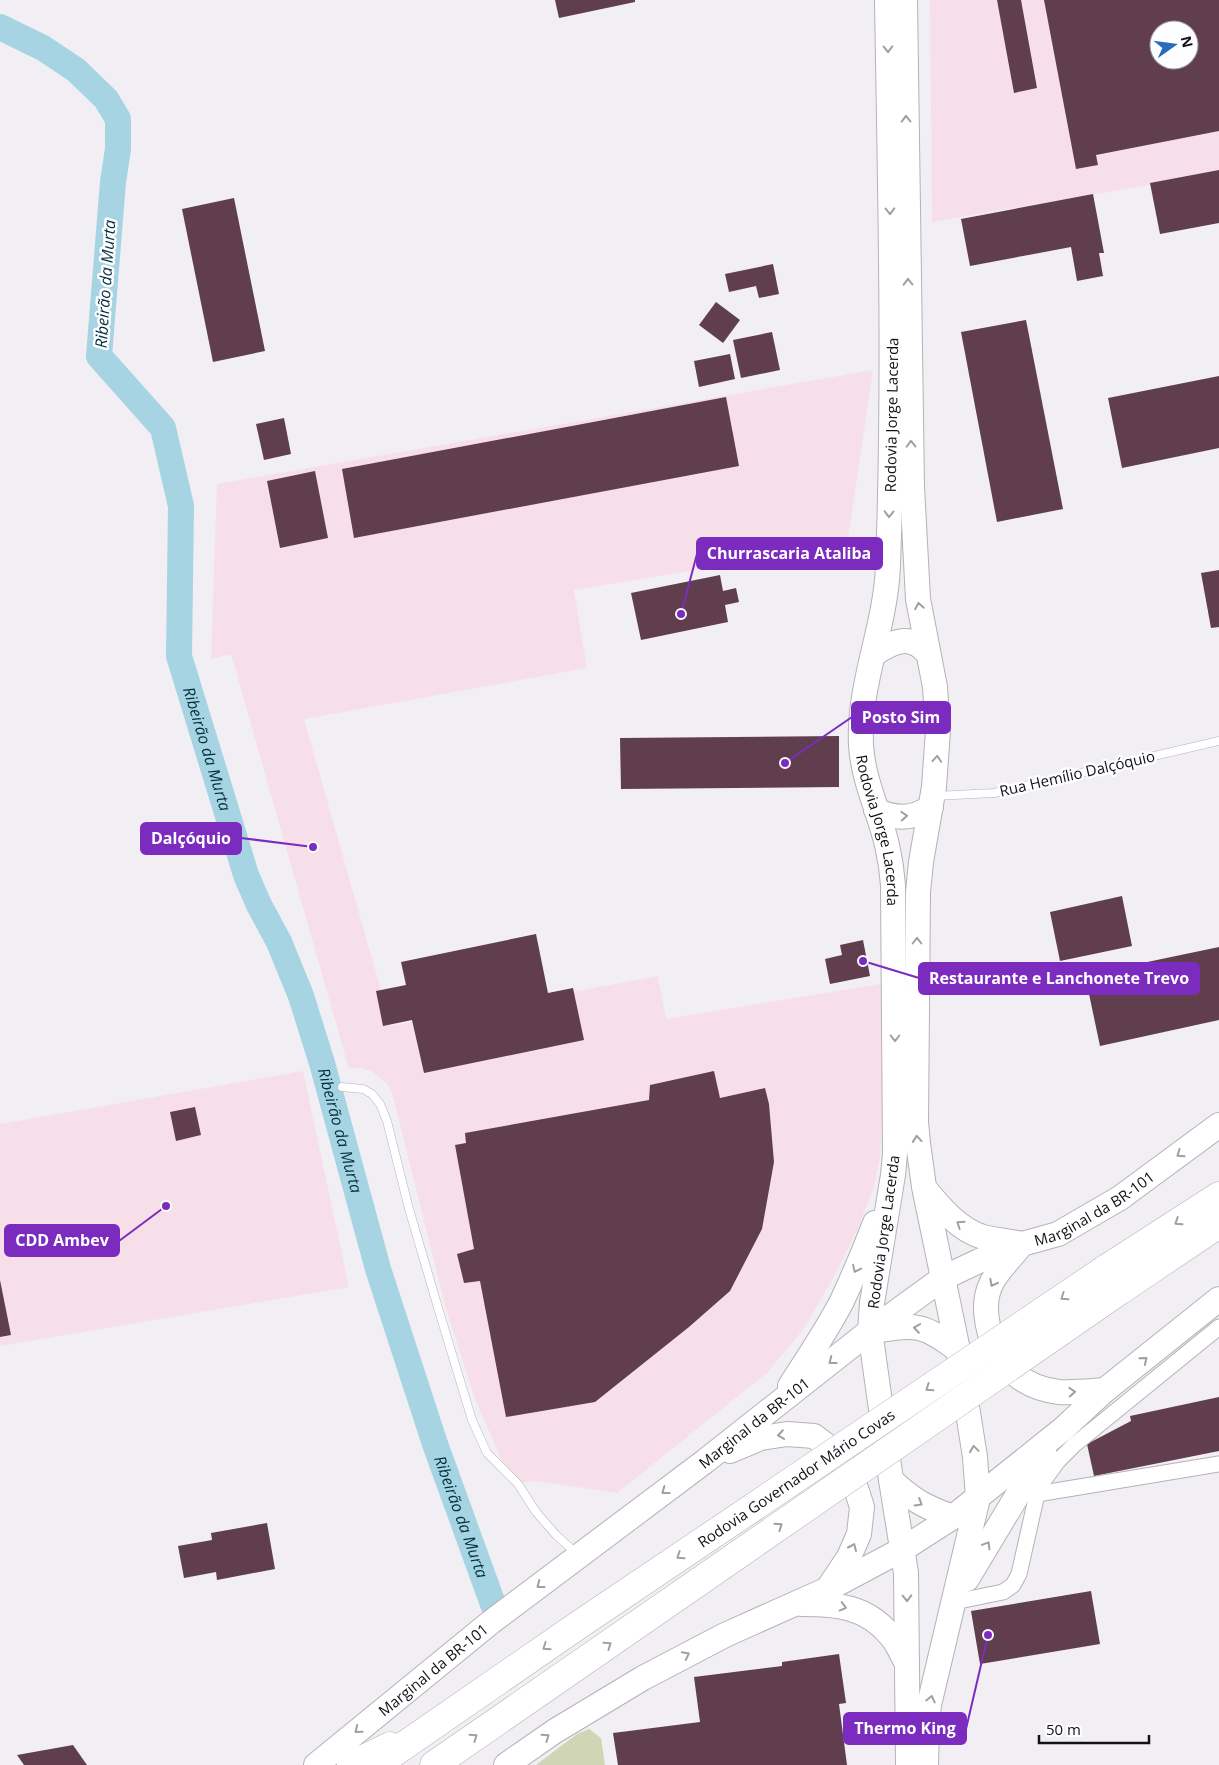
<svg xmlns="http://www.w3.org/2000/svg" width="1219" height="1765" viewBox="0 0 1219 1765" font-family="'Open Sans',sans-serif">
<rect width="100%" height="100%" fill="#f1eff3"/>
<!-- industrial -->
<g fill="#f7dfe9" fill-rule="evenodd">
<path d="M 930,0 L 1219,0 L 1219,173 L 932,222 ZM 1159,30 L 1189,30 L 1189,60 L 1159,60 Z"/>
<polygon points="873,370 847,545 574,590 587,668 304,719 391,1026 658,976 666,1019 887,983 880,1159 872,1192 856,1233 835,1275 802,1331 768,1372 617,1493 535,1481 512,1484 476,1401 446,1309 392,1093 387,1084 373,1072 361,1068 349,1069 231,654 211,659 217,484"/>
<polygon points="303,1071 349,1287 0,1346 0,1124"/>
</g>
<!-- green -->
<polygon fill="#d0d6b5" points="589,1729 601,1738 605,1765 536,1765 577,1734"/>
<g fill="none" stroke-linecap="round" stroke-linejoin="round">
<!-- river -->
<path stroke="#a6d4e3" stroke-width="26" id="s1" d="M 0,27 L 43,48 L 76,70 L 106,99 L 118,119 L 118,149 L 113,182 L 99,356 L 163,428 L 181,506 L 179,656 L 246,875 L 259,905 L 279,942 L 301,996 L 322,1063 L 378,1269 L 435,1444 L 493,1604"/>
</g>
<!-- building -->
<g fill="#603e4e" fill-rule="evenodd">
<polygon points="555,0 635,0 635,2 559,18"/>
<polygon points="997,0 1021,0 1037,88 1014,93"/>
<path d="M 1044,0 L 1219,0 L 1219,131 L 1096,155 L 1098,165 L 1076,169 ZM 1159,30 L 1189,30 L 1189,60 L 1159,60 Z"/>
<polygon points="1219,170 1219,223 1160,234 1150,183"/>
<polygon points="1093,194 1104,253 1099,253 1103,276 1077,281 1071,247 970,266 961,219"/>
<polygon points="234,198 265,351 213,362 182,209"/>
<polygon points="773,264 779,294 759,298 756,286 729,292 725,274"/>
<polygon points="716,302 740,320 723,343 699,325"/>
<polygon points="1026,320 1063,509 997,522 961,332"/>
<polygon points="772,332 780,370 741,378 733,340"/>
<polygon points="730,354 735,379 699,387 694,361"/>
<polygon points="1219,376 1219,448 1122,468 1108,398"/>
<polygon points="726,397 739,466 354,538 342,469"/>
<polygon points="284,418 291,454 264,460 256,424"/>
<polygon points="315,471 328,538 280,548 267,481"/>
<polygon points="1219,570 1219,627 1211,628 1201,573"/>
<polygon points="720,575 723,591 736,588 739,602 725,605 728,622 641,640 631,593"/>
<polygon points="839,736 839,787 621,789 620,738"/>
<polygon points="1122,896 1132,946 1060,961 1050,912"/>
<polygon points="536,934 548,993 573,988 584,1040 424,1073 412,1020 383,1026 376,991 406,985 401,962"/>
<polygon points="863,940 870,976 830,984 825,959 842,955 840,945"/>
<polygon points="1219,947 1219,1020 1100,1046 1085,975"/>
<polygon points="714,1071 720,1098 765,1088 769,1104 774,1162 762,1229 730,1291 689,1327 595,1402 506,1417 480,1281 464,1283 457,1254 474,1249 455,1145 466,1143 465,1133 649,1100 650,1085"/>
<polygon points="195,1107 201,1135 176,1141 170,1112"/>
<polygon points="0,1280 11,1335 0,1337"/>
<polygon points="1219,1397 1219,1451 1094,1476 1087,1444 1131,1421 1130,1416"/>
<polygon points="267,1523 275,1569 217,1580 216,1572 184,1578 178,1546 212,1540 211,1533"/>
<polygon points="1091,1591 1100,1644 980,1664 971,1611"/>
<polygon points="839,1654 846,1703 839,1704 847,1765 618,1765 613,1733 700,1722 694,1677 782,1666 782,1662"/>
<polygon points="73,1745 87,1765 24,1765 17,1755"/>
</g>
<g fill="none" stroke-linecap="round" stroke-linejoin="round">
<defs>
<g id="lane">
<polyline points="935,796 994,793 1219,741"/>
<polyline points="342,1087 363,1089 372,1094 380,1104 387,1121 409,1209 439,1311 472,1420 487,1453 518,1484 536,1512 556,1535 577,1554"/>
</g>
<g id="street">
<polyline points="1037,1494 1219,1464"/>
<polyline points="954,1602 1003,1592 1013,1585 1019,1574 1037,1494 1044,1480 1058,1461 1074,1445 1219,1327"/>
</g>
<g id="primary">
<path id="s2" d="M 887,0 C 890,188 895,376 888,565 C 886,627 858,683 861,745 C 863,780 879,811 887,845 C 890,858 892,871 893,885 L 895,1154 L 893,1175 L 872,1303 L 870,1331 L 891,1480 L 906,1573 L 908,1765"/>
<polyline points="905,0 912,487 918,599 935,687 938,730 934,787 921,862 918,892 916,1122 918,1143 924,1187 958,1350 975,1457 978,1498 929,1705 927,1725 926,1765"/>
<path d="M 874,654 C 893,641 911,633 928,654"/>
<path d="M 876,810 C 896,820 913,819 931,807"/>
<path d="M 925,1189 C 940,1207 959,1230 983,1237 C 995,1240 1009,1241 1022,1244"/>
<path d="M 1021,1245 C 1012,1257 999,1269 992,1282 C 984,1298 985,1313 989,1330 C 997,1366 1024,1388 1059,1392 C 1074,1393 1091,1391 1105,1390"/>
<path d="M 874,1331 C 917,1324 923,1324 958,1350"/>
<path d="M 790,1386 C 808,1358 827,1330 842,1301 C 854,1275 865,1249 875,1223"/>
<polyline points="730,1451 761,1438 787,1434 814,1436 835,1452 853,1479 862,1507 859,1534 849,1557 829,1587"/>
<path d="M 891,1480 C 912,1500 925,1507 953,1517"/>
<polyline points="967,1579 1026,1481 1045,1455"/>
<path d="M 802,1604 C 836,1604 866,1606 890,1635 C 897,1642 901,1653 906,1662"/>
<path id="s3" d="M 316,1765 L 491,1622 L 704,1462 L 870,1331 L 943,1278 L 979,1261 L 1022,1244 L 1058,1234 L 1120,1198 L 1219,1125"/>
<polyline points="506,1765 555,1731 643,1678 725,1635 828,1589 903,1549 953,1517 1063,1429 1105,1390 1219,1299"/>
</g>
<g id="highway">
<polyline points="1104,1270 1219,1196"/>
<polyline points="1119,1291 1219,1224"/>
<polyline points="351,1765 390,1746"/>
<polyline points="376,1765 580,1624 721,1529"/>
<polyline points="434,1765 739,1554"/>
</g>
</defs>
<!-- lane casing -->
<use href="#lane" stroke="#b4b2b5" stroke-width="9"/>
<!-- street casing -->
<use href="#street" stroke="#b4b2b5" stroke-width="17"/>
<!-- primary casing -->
<use href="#primary" stroke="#b4b2b5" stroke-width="26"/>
<!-- highway casing -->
<use href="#highway" stroke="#b4b2b5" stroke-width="29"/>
<!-- lane -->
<use href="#lane" stroke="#fff" stroke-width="8"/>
<!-- street -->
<use href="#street" stroke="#fff" stroke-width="15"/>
<!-- primary -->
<use href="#primary" stroke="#fff" stroke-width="24"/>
<!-- highway -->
<use href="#highway" stroke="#fff" stroke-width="28"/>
<defs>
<g id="highway-bridge">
<polyline points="721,1529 1104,1270"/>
<polyline points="739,1554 1119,1291"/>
</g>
</defs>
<!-- highway-bridge casing -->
<use href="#highway-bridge" stroke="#b4b2b5" stroke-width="29" stroke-linecap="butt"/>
<!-- highway-bridge -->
<use href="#highway-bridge" stroke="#fff" stroke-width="28"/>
</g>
<!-- one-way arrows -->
<defs><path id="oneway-chevron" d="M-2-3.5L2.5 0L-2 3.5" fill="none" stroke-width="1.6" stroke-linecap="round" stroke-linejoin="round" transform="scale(1.25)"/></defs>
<g stroke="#a0a0a1">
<use href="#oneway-chevron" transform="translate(888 49) rotate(89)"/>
<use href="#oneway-chevron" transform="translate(906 119) rotate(-91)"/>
<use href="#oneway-chevron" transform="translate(890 211) rotate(89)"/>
<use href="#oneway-chevron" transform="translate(908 282) rotate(-91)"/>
<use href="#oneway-chevron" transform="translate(911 444) rotate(-91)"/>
<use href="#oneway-chevron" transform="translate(889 514) rotate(91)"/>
<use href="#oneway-chevron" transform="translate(919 606) rotate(-100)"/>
<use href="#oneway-chevron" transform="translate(937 759) rotate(-86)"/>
<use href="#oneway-chevron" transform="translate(904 816) rotate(-3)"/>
<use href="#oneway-chevron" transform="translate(917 941) rotate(-90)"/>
<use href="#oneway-chevron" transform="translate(895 1038) rotate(90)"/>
<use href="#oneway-chevron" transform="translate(917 1139) rotate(-95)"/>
<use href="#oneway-chevron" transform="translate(1180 1154) rotate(145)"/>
<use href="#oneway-chevron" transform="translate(1178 1222) rotate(147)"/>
<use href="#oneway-chevron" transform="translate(960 1224) rotate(-146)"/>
<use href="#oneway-chevron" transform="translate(856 1269) rotate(115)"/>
<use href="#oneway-chevron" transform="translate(993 1283) rotate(118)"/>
<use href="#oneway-chevron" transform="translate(1064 1297) rotate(146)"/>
<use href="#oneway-chevron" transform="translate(917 1328) rotate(-172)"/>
<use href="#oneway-chevron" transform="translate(1144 1360) rotate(-39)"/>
<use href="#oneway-chevron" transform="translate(832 1361) rotate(142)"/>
<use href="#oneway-chevron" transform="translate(929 1388) rotate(146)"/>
<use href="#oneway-chevron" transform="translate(1072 1392) rotate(-3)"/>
<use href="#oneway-chevron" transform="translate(781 1435) rotate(172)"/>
<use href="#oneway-chevron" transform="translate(974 1449) rotate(-98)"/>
<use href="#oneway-chevron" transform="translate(665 1491) rotate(143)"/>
<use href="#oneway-chevron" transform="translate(919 1503) rotate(31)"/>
<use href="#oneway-chevron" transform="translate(779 1526) rotate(-35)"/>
<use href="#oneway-chevron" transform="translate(987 1545) rotate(-59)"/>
<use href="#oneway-chevron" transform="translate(853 1547) rotate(-66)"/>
<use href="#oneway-chevron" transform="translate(680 1556) rotate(146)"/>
<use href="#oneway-chevron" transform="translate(540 1585) rotate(143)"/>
<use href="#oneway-chevron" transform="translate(907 1598) rotate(89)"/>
<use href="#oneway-chevron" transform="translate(843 1607) rotate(15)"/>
<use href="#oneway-chevron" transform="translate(608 1645) rotate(-35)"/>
<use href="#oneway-chevron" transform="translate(546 1647) rotate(145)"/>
<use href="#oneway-chevron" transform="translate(686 1655) rotate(-27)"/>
<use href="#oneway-chevron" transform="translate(931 1699) rotate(-77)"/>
<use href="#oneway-chevron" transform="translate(358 1730) rotate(141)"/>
<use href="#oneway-chevron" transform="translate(474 1737) rotate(-35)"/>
<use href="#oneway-chevron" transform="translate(546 1737) rotate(-35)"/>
</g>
<g text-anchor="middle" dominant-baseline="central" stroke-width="5" stroke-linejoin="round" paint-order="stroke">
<!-- street labels -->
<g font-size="15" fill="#121213" stroke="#fefdff">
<text transform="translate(891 415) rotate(-89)">Rodovia Jorge Lacerda</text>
<text transform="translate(1077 773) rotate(-13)">Rua Hemílio Dalçóquio</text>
<text stroke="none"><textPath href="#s2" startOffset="835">Rodovia Jorge Lacerda</textPath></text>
<text stroke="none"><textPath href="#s3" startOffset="961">Marginal da BR-101</textPath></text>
<text transform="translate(883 1232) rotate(-82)">Rodovia Jorge Lacerda</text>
<text stroke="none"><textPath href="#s3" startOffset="556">Marginal da BR-101</textPath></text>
<text transform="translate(796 1478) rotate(-34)">Rodovia Governador Mário Covas</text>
<text stroke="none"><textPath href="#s3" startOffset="151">Marginal da BR-101</textPath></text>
</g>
<!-- water labels -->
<g font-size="16" font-style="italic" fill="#022e3a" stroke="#fefdff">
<text transform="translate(105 284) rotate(-86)">Ribeirão da Murta</text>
<text stroke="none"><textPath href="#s1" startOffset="814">Ribeirão da Murta</textPath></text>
<text stroke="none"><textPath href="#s1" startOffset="1219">Ribeirão da Murta</textPath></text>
<text stroke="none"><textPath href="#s1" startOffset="1624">Ribeirão da Murta</textPath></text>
</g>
</g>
<!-- callouts -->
<path fill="none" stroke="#7b2cbf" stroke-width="2" d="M681 614L697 554M785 763L852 717M313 847L241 838M863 961L919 978M166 1206L119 1241M988 1635L966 1729"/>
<g fill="#7b2cbf" stroke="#fefdff" stroke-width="2">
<circle cx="681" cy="614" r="5"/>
<circle cx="785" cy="763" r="5"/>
<circle cx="313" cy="847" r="5"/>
<circle cx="863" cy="961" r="5"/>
<circle cx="166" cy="1206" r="5"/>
<circle cx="988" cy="1635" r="5"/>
</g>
<g fill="#7b2cbf" stroke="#7b2cbf" stroke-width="2">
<rect x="697" y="538" width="185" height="31" rx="5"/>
<rect x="852" y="702" width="98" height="31" rx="5"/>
<rect x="141" y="823" width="100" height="31" rx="5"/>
<rect x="919" y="963" width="280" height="31" rx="5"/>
<rect x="5" y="1225" width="114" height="31" rx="5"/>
<rect x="844" y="1713" width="122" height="31" rx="5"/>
</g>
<g font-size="16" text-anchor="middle" font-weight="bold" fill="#fff">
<text x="789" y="559">Churrascaria Ataliba</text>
<text x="901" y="723">Posto Sim</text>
<text x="191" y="844">Dalçóquio</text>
<text x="1059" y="984">Restaurante e Lanchonete Trevo</text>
<text x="62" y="1246">CDD Ambev</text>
<text x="905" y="1734">Thermo King</text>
</g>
<!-- north arrow -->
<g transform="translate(1174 45) rotate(76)"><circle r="24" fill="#fefdff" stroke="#a09fa1"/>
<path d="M0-4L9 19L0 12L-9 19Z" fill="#286cbd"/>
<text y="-8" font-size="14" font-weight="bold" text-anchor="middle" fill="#121213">N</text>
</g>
<!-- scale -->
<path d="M1039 1735v8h110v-8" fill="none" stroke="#121213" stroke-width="2.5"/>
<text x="1046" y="1735" font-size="15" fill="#121213" stroke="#fefdff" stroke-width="4" paint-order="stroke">50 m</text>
</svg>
